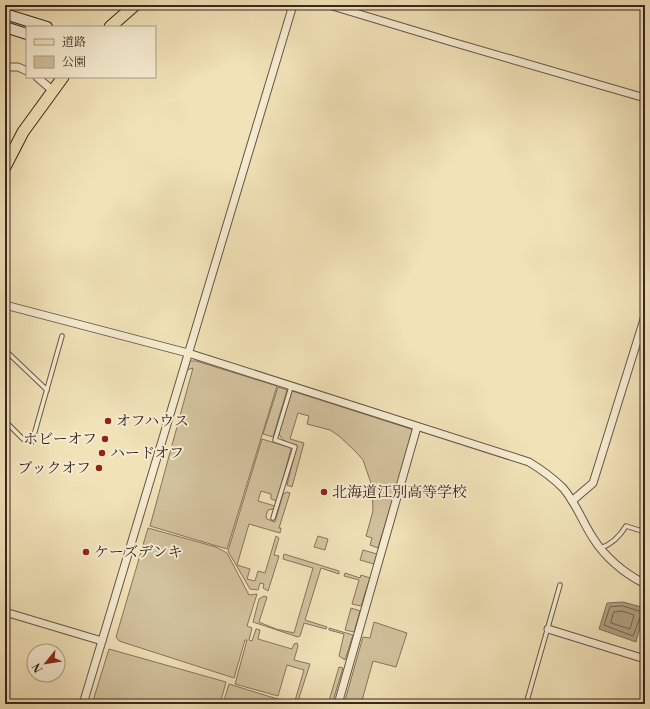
<svg xmlns="http://www.w3.org/2000/svg" width="650" height="709" viewBox="0 0 650 709" font-family="'Libre Bodoni','Noto Serif JP',serif">
<rect width="100%" height="100%" fill="#f1e2b8"/>
<filter id="stains"><feTurbulence type="fractalNoise" baseFrequency=".005" numOctaves="4"/><feColorMatrix values="0 0 0 0 .2 0 0 0 0 .09 0 0 0 0 .02 0 0 0 .5 -.17"/></filter>
<radialGradient id="worn" r=".72"><stop offset=".6" stop-color="#630" stop-opacity="0"/><stop offset="1" stop-color="#630" stop-opacity=".3"/></radialGradient>
<!-- green -->
<g fill="#d2c29e" stroke="#85745e">
<polygon points="191,361 196,361 277,386 227,549 150,526 193,368 187,370 188,364"/>
<polygon points="278,387 287,390 273,437 263,434"/>
<path d="M 292,391 L 411,429 L 413,433 L 378,548 L 370,545 L 372,538 L 366,536 L 373,511 L 372,486 L 363,460 L 355,451 L 339,436 L 330,430 L 307,424 L 309,416 L 298,413 L 290,439 L 304,443 L 292,487 L 287,485 L 297,445 C 290,443 281,442 279,433 Z"/>
<polygon points="262,439 288,447 291,449 277,501 271,499 271,494 261,491 258,501 275,506 273,509 268,510 266,516 267,519 275,522 283,494 287,492 290,493 279,528 281,528 280,533 249,524 237,565 250,569 247,579 255,581 258,571 265,573 276,536 279,538 274,555 279,556 268,591 263,588 264,584 260,583 258,590 250,589 228,551"/>
<polygon points="148,528 216,547 227,553 249,595 257,594 247,626 252,628 249,640 252,641 256,629 260,630 258,639 292,649 294,644 297,643 298,646 294,660 310,664 297,704 294,704 304,670 287,665 278,696 235,684 247,640 245,640 234,678 119,641 116,637"/>
<polygon points="318,536 328,539 325,550 314,547"/>
<polygon points="363,550 377,554 374,564 360,560"/>
<polygon points="284,554 339,571 339,574 321,568 305,620 327,627 326,629 304,623 300,636 298,637 253,622 259,599 264,596 267,597 259,622 276,629 294,633 313,568 283,559"/>
<polygon points="345,573 360,578 361,575 370,578 361,606 352,604 359,580 344,576"/>
<polygon points="351,608 360,611 354,632 345,630"/>
<polygon points="374,622 407,633 396,667 373,661 361,704 344,704 363,637 370,638"/>
<polygon points="329,628 353,635 345,660 339,656 344,634 329,630"/>
<polygon points="109,649 226,682 220,704 92,704"/>
<polygon points="339,667 343,668 332,704 328,704"/>
<polygon points="229,684 287,702 288,704 223,704"/>
</g>
<!-- water -->
<polygon fill="#b2a284" stroke="#81705c" points="623,602 645,608 636,642 599,629 607,603"/>
<g fill="none" stroke-linecap="round" stroke-linejoin="round">
<!-- shore -->
<g stroke="#756452" stroke-width="1">
<polygon points="623,606 642,612 633,636 604,625 610,607"/>
<polygon points="614,612 622,611 634,615 630,629 611,623"/>
</g>
<defs>
<g id="service">
<polyline points="5,350 47,390"/>
<polyline points="5,421 23,439 32,442 62,336"/>
<polyline points="273,518 295,447 275,440 291,387"/>
<path d="M 601,548 C 612,544 620,536 626,526 L 645,532"/>
<polyline points="526,704 560,585"/>
</g>
<g id="minor">
<polyline points="329,5 452,42 645,98"/>
<polyline points="5,67 18,67 27,71"/>
<polyline points="37,77 52,90"/>
<path d="M 5,305 L 188,353 L 529,462 C 542,470 552,477 563,488 C 576,503 582,521 593,538 C 605,557 624,573 645,584"/>
<polyline points="572,501 593,483 645,316"/>
<polyline points="5,612 102,641"/>
<polyline points="548,629 645,659"/>
<polyline points="83,704 293,5"/>
<polyline points="338,704 417,427"/>
</g>
<g id="secondary">
<polyline points="5,14 47,27"/>
<polyline points="5,27 27,34"/>
</g>
<g id="primary">
<polyline points="110,27 135,5"/>
<polyline points="5,167 23,132 63,77"/>
</g>
</defs>
<!-- service casing -->
<use href="#service" stroke="#665545" stroke-width="5.5"/>
<!-- minor casing -->
<use href="#minor" stroke="#665545" stroke-width="9"/>
<!-- secondary casing -->
<use href="#secondary" stroke="#38261f" stroke-width="12"/>
<!-- primary casing -->
<use href="#primary" stroke="#38261f" stroke-width="13"/>
<!-- service -->
<use href="#service" stroke="#f6ecd1" stroke-width="3.5"/>
<!-- minor -->
<use href="#minor" stroke="#f6ecd1" stroke-width="7"/>
<!-- secondary -->
<use href="#secondary" stroke="#f6ecd1" stroke-width="10"/>
<!-- primary -->
<use href="#primary" stroke="#f1e2b8" stroke-width="11"/>
</g>
<!-- markers -->
<g fill="#8f2418" stroke="#f6ecd1" stroke-width="1.5">
<circle cx="108" cy="421" r="4"/>
<circle cx="105" cy="439" r="4"/>
<circle cx="102" cy="453" r="4"/>
<circle cx="99" cy="468" r="4"/>
<circle cx="324" cy="492" r="4"/>
<circle cx="86" cy="552" r="4"/>
</g>
<g text-anchor="middle" dominant-baseline="central" stroke-width="4" stroke-linejoin="round" paint-order="stroke">
<!-- poi labels -->
<g font-size="15" fill="#38261f" stroke="#f6ecd1" text-anchor="start">
<text x="116" y="421">オフハウス</text>
<text x="97" y="439" text-anchor="end">ホビーオフ</text>
<text x="110" y="453">ハードオフ</text>
<text x="91" y="468" text-anchor="end">ブックオフ</text>
<text x="332" y="492">北海道江別高等学校</text>
<text x="94" y="552">ケーズデンキ</text>
</g>
</g>
<!-- margin -->
<rect width="650" height="709" fill="none" stroke="#f1e2b8" stroke-width="20"/>
<rect x="6" y="6" width="638" height="697" fill="none" stroke="#38261f" stroke-width="2"/>
<rect x="10" y="10" width="630" height="689" fill="none" stroke="#38261f"/>
<!-- legend -->
<rect x="26" y="26" width="130" height="52" fill="#f6ecd1" stroke="#aa9d8a"/>
<rect x="34" y="39" width="20" height="6" fill="#f1e2b8" stroke="#aa9d8a"/>
<text x="62" y="46" font-size="12" fill="#38261f">道路</text>
<rect x="34" y="56" width="20" height="12" fill="#d2c29e" stroke="#aa9d8a"/>
<text x="62" y="66" font-size="12" fill="#38261f">公園</text>
<!-- north arrow -->
<g transform="translate(46 663) rotate(240)"><circle r="19" fill="#f6ecd1" stroke="#aa9d8a"/>
<path d="M0-3L7 15L0 10L-7 15Z" fill="#8f2418"/>
<text y="-6" font-size="11" font-weight="bold" text-anchor="middle" fill="#38261f">N</text>
</g>
<rect width="100%" height="100%" filter="url(#stains)"/>
<rect width="100%" height="100%" fill="url(#worn)"/>
</svg>
